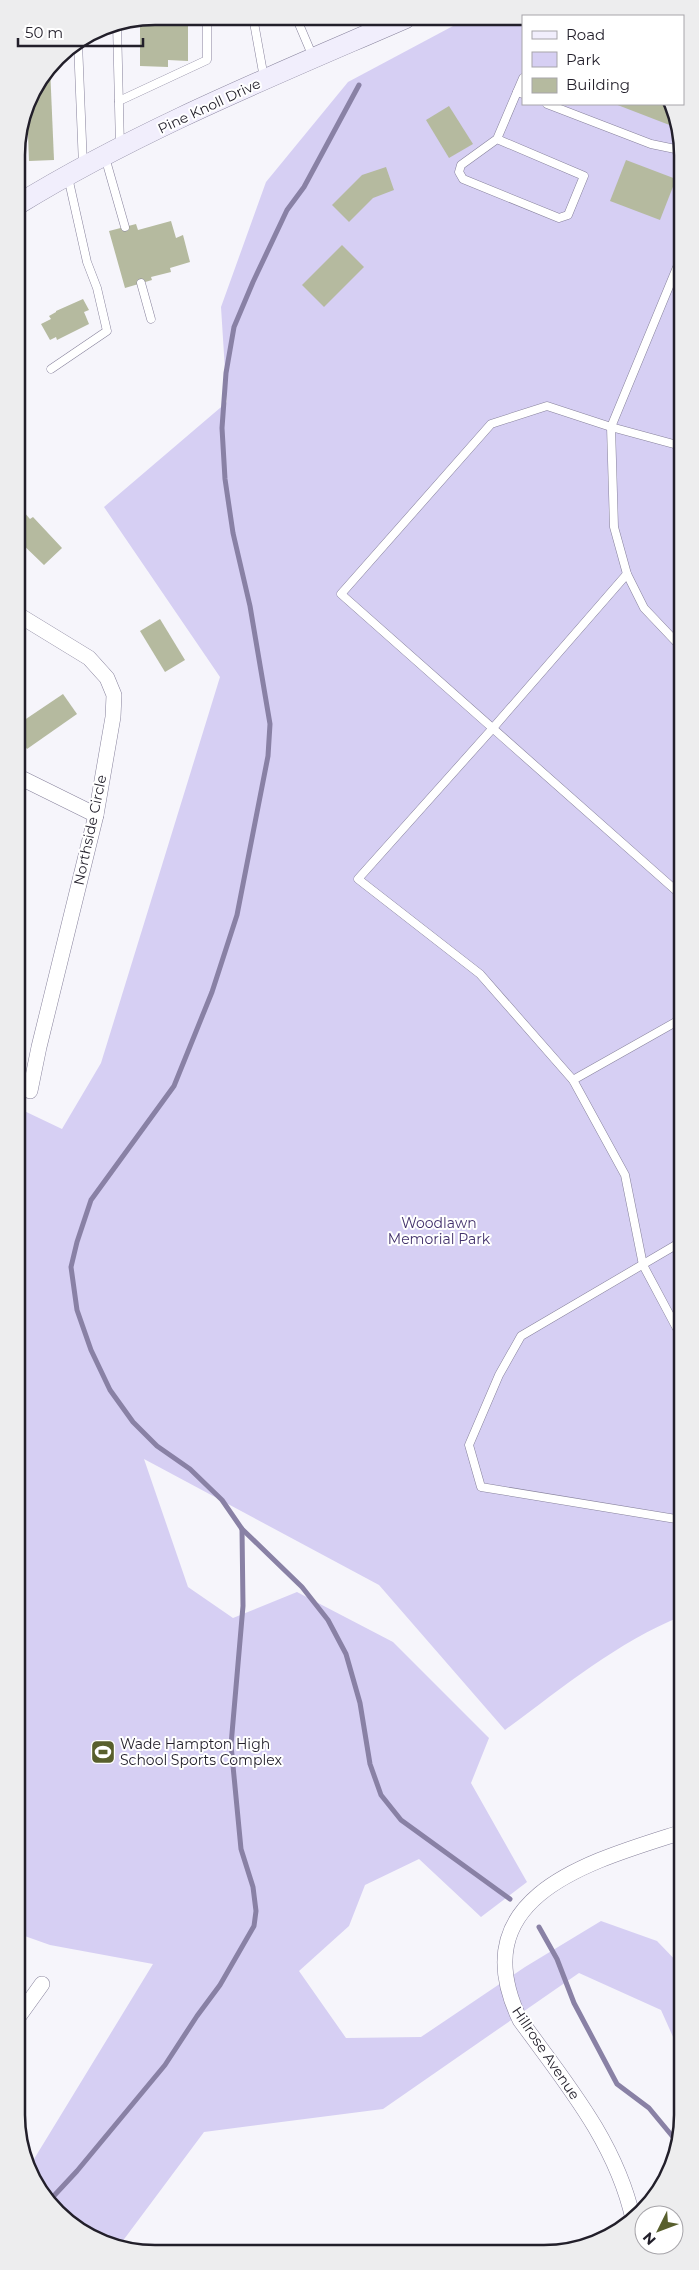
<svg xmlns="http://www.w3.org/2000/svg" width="699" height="2270" viewBox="0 0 699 2270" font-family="Montserrat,sans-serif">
<rect width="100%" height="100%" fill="#f6f5fb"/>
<!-- green -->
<path fill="#d6cff3" d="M 468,18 L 523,19 L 523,104 L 667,104 L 680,128 L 682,1616 C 617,1642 561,1689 505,1730 L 379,1585 L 144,1459 L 188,1587 L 233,1618 L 297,1592 L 393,1642 L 489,1738 L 471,1783 L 527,1882 L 481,1917 L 419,1859 L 365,1885 L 349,1926 L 299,1971 L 346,2038 L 421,2037 L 525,1967 L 601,1921 L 657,1941 L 682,1967 L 682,2057 L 661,2010 L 579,1973 L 383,2109 L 204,2132 L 119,2246 L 57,2213 L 31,2164 L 153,1964 L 50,1945 L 19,1934 L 18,1108 L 62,1129 L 101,1063 L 220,677 L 104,507 L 227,402 L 221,307 L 266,182 L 348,82 Z"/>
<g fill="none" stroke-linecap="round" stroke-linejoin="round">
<!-- stream -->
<g stroke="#8981a5" stroke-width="5">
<polyline points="359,85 304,187 287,210 253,282 234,327 226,373 222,428 225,479 233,533 250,606 270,724 268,756 237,915 212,992 174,1086 91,1200 77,1242 71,1267 77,1310 91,1350 110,1390 133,1422 157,1446 190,1469 222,1500 242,1529 302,1587 328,1620 346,1654 360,1703 370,1764 381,1795 401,1820 510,1899"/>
<polyline points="539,1927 557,1959 574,2003 617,2084 649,2108 678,2143"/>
<polyline points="50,2200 77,2171 165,2065 197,2016 220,1985 254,1926 256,1911 253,1887 241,1849 231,1745 243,1606 242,1529"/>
</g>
</g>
<!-- building -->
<g fill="#b5ba9f">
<polygon points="155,16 188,16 188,61 168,60 168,67 140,66 140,19"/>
<polygon points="50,67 54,160 29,161 27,107 30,94"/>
<polygon points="615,104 667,104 680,129 659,121"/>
<polygon points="449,106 473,144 449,158 426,120"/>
<polygon points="626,160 676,179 660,220 610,201"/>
<polygon points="386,167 394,190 373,198 349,222 332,205 362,175"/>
<polygon points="171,221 176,238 183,235 190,262 170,268 171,272 151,277 152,280 125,288 109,231 136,224 138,230"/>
<polygon points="342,245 364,267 324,307 302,285"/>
<polygon points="83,299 89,310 84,312 89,324 57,340 56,337 50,340 41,324 51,319 49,316 56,312 56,311"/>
<polygon points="23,511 30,519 33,517 62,548 44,565 17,539 17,517"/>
<polygon points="160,619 185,660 165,672 140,631"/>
<polygon points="63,694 77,714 27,749 17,734 17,725"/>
<polygon points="17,853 24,873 17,875"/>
</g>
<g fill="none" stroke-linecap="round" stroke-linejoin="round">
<defs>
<g id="lane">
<polyline points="253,17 264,78"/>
<polyline points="296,17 313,57"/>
<polyline points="117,24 120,147"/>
<polyline points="78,43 83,166"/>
<polyline points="523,78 517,92 523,94"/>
<polyline points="119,101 207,60 207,17"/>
<polyline points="547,104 651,144 680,150"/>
<polyline points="497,139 584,176 568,215 559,218 463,179 459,172 461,165 497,139 517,92"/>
<polyline points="105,157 125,227"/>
<polyline points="680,260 611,427 614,527 627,574 644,608 681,647"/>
<polyline points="141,283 151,319"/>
<polyline points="51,369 107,331 97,288 87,262 68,177"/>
<polyline points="681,446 611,427 547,406 491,424 341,594 681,895"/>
<polyline points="627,574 493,728 358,879 480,974 573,1080 625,1175 643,1265 682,1338"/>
<polyline points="573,1080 681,1019"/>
<polyline points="681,1242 521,1336 499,1375 469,1445 481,1487 682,1520"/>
</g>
<g id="street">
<polyline points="17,614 89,658 107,678 114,695 113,717 96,815 39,1047 30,1091"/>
<polyline points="17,776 96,815"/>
<polyline points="19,2016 42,1984"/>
<path d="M 633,2219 C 616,2142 565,2082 520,2020 C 460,1895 592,1861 682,1832"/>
</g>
<path id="secondary" d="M 17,205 C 139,130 275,75 406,18"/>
</defs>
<!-- lane casing -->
<use href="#lane" stroke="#87829c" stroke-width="9"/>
<!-- street casing -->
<use href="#street" stroke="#87829c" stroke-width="16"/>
<!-- secondary casing -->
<use href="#secondary" stroke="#87829c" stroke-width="21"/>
<!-- lane -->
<use href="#lane" stroke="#fff" stroke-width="8"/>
<!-- street -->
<use href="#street" stroke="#fff" stroke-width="15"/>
<!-- secondary -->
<use href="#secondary" stroke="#f1eefc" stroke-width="20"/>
</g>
<!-- icons -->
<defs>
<symbol id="stadium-square" viewBox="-11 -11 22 22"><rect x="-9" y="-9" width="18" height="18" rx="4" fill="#585f2d" stroke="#fff"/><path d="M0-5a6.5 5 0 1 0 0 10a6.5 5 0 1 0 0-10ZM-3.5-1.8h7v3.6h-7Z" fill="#fff"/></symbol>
</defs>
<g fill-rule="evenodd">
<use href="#stadium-square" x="89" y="1738" width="28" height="28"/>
</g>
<g text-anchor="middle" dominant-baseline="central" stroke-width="4" stroke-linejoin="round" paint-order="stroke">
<!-- street labels -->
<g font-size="14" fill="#221f2a" stroke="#fff">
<text transform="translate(209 106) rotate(-25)">Pine Knoll Drive</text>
<text transform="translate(90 830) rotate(-78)">Northside Circle</text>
<text transform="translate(546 2053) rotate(56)">Hillrose Avenue</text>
</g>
<!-- park labels -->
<g font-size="14" fill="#43326c" stroke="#fff">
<text x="439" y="1223">Woodlawn<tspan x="439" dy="16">Memorial Park</tspan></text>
</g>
<!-- poi labels -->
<g font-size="14" fill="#221f2a" stroke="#fff" text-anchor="start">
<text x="120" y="1744">Wade Hampton High<tspan x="120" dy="16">School Sports Complex</tspan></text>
</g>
</g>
<!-- crop -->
<path d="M0 0H699V2270H0ZM155 25H544A130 130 0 0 1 674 155V2115A130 130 0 0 1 544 2245H155A130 130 0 0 1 25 2115V155A130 130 0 0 1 155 25Z" fill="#ededee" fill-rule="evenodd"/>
<path fill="none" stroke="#221f2a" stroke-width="2.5" d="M155 25H544A130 130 0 0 1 674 155V2115A130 130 0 0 1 544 2245H155A130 130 0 0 1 25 2115V155A130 130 0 0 1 155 25Z"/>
<!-- legend -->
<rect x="522" y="15" width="162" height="90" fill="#ffffff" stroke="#a7a5aa"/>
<rect x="532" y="31" width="25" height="8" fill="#f1eefc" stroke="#a7a5aa"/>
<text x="566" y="40" font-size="15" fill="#221f2a">Road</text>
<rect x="532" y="52" width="25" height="15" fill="#d6cff3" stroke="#a7a5aa"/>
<text x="566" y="65" font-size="15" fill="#221f2a">Park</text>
<rect x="532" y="78" width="25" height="15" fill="#b5ba9f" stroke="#a7a5aa"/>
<text x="566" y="90" font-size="15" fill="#221f2a">Building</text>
<!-- north arrow -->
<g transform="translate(659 2230) rotate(228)"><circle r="24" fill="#ffffff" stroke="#a7a5aa"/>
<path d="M0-4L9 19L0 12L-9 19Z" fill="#585f2d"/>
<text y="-8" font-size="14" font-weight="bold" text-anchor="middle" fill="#221f2a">N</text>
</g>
<!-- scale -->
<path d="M18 38v8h125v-8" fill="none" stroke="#221f2a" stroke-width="2.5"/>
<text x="25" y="38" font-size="15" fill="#221f2a" stroke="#ffffff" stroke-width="4" paint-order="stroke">50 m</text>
</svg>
